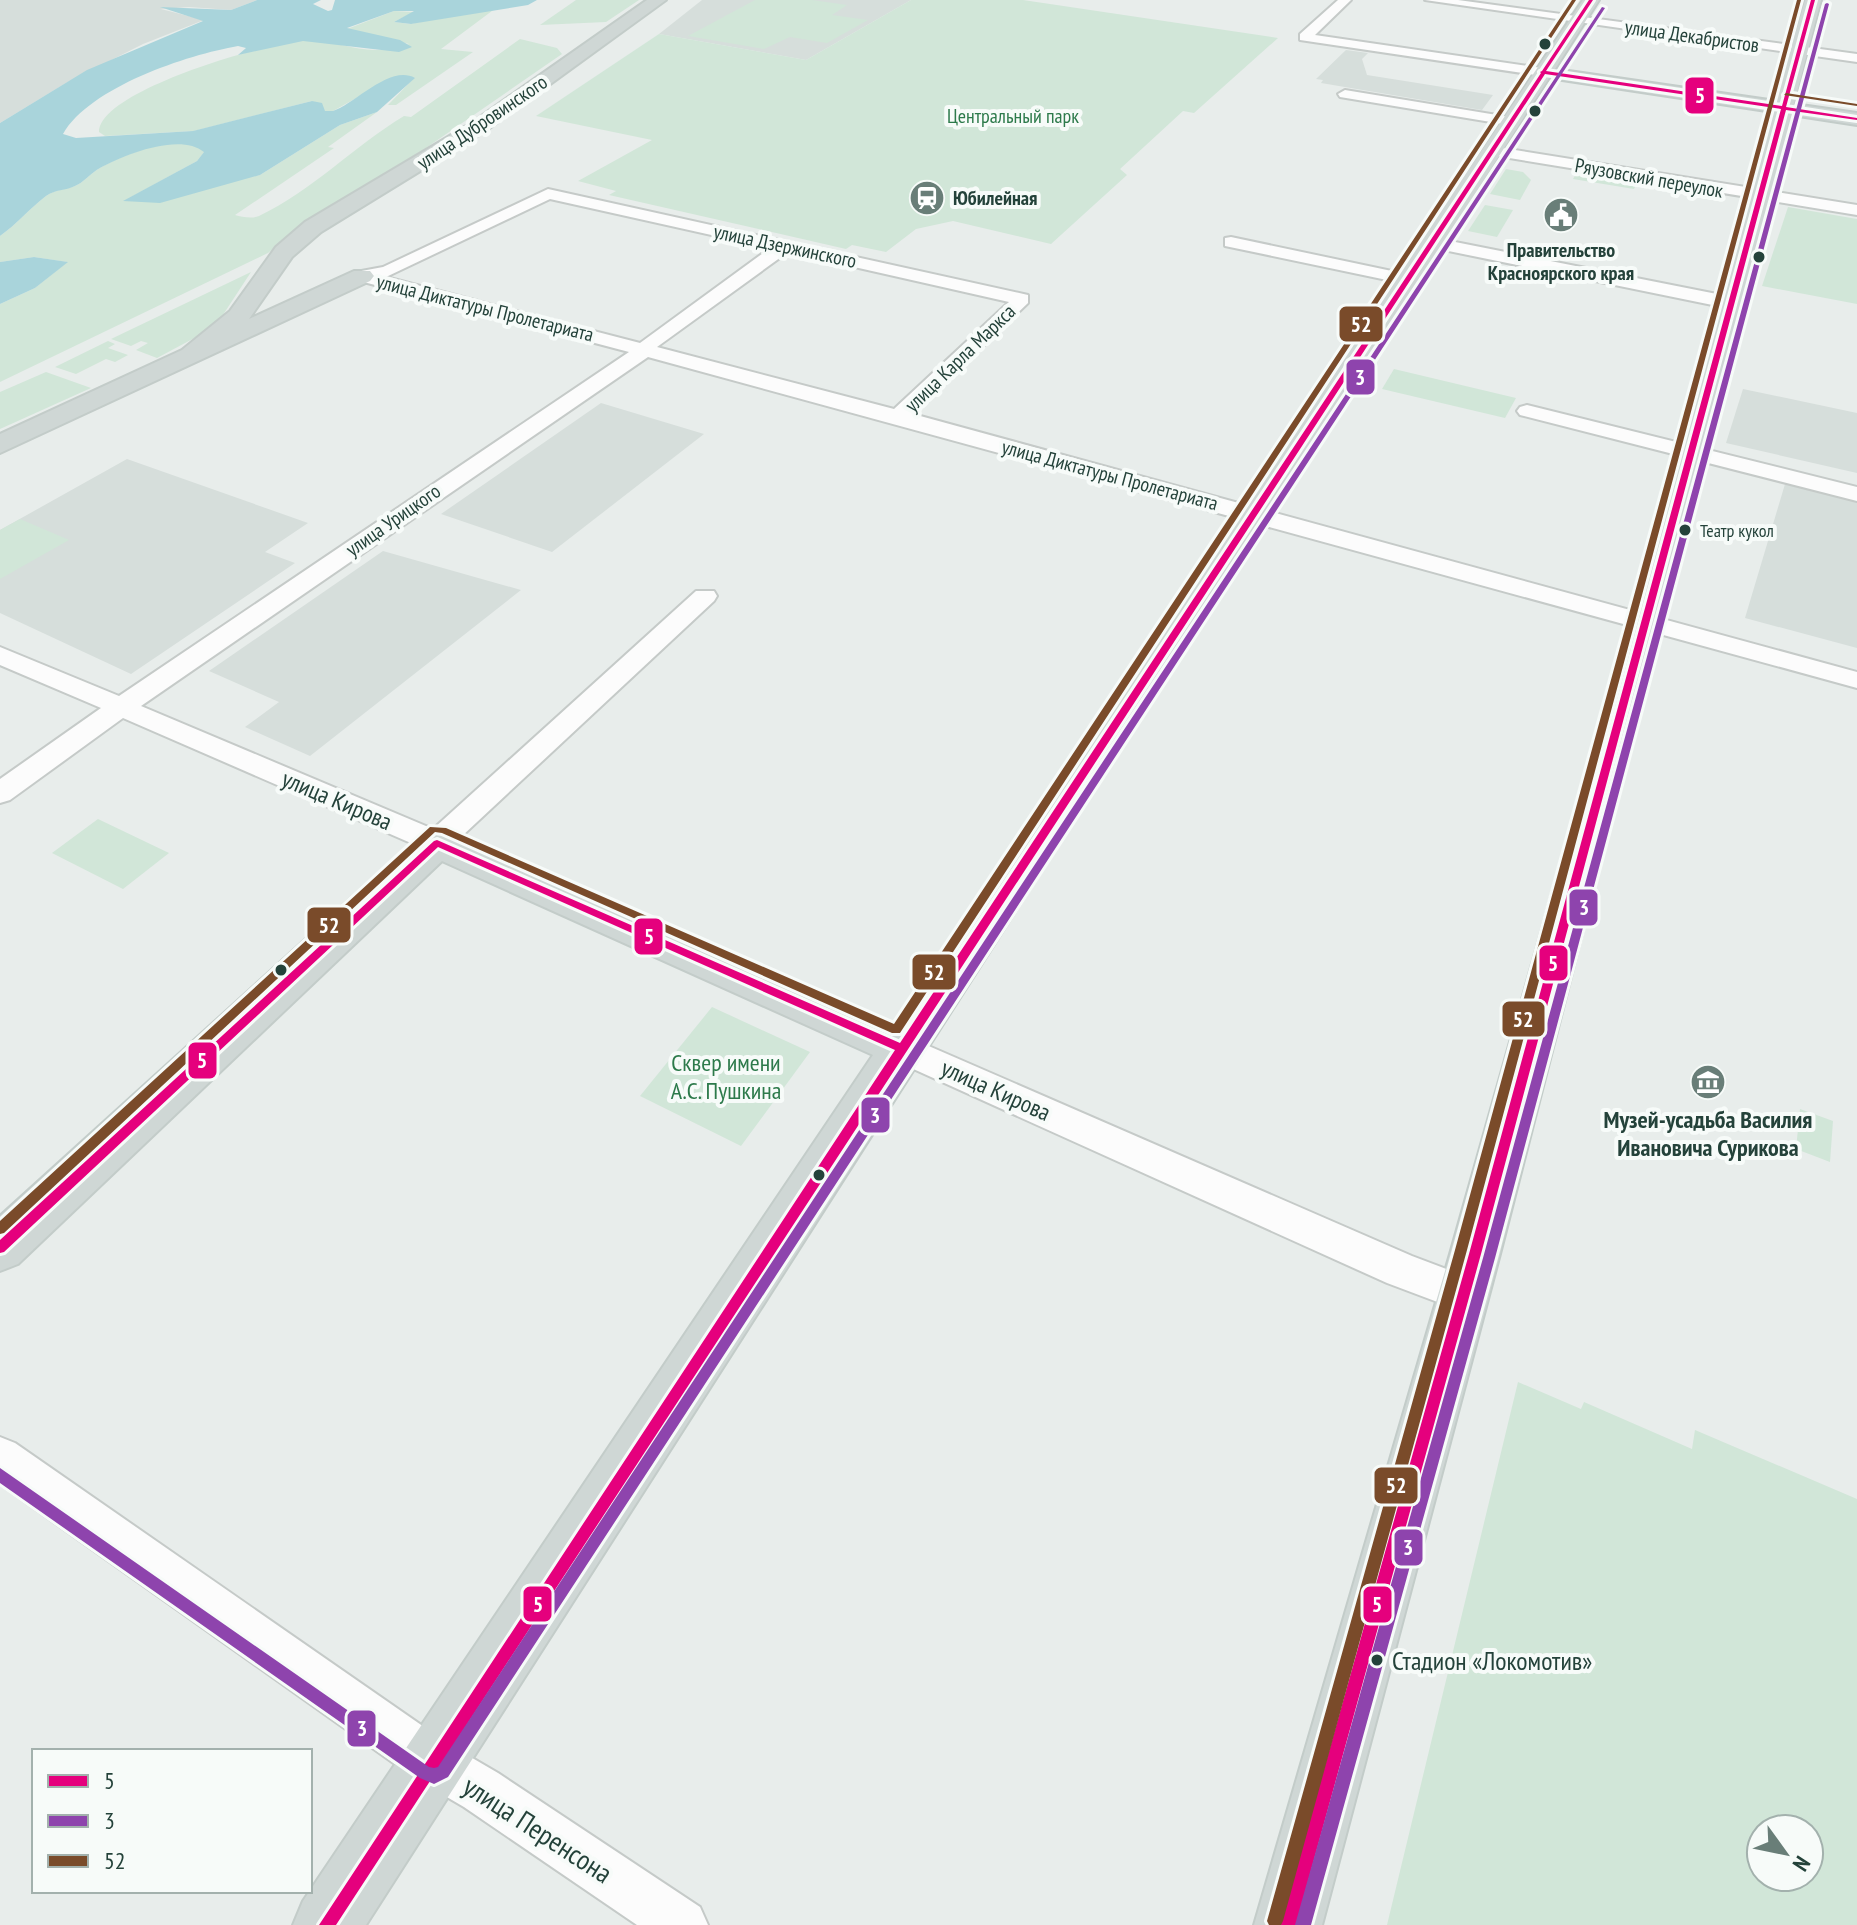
<svg xmlns="http://www.w3.org/2000/svg" width="1857" height="1925" viewBox="0 0 1857 1925" font-family="'PT Sans Narrow',sans-serif">
<rect width="100%" height="100%" fill="#e8edeb"/>
<!-- built -->
<g fill="#d6dedb">
<polygon points="0,0 257,0 231,10 189,7 161,9 204,20 143,44 66,83 0,123"/>
<polygon points="702,0 911,0 806,60 659,34"/>
<polygon points="1346,50 1368,53 1362,59 1367,75 1493,95 1482,110 1321,83 1323,80 1316,79"/>
<polygon points="1743,389 1857,413 1857,473 1726,443"/>
<polygon points="601,403 704,434 552,552 441,514"/>
<polygon points="127,459 308,523 265,552 295,563 131,674 0,613 0,530"/>
<polygon points="1785,484 1857,502 1857,648 1745,618"/>
<polygon points="383,551 521,590 310,756 245,727 279,702 209,671"/>
</g>
<!-- green -->
<g fill="#d1e6d8" fill-rule="evenodd">
<polygon points="576,0 639,0 606,22 540,25"/>
<polygon points="755,0 812,0 847,5 832,15 868,20 827,43 790,37 764,49 688,36"/>
<polygon points="911,0 1023,0 1278,38 1194,113 1183,111 1120,169 1127,175 1051,244 953,221 916,229 886,252 852,245 846,249 609,195 616,191 578,181 652,140 536,116 659,34 806,60"/>
<path d="M 496,8 L 441,49 L 473,52 L 396,105 L 388,105 L 414,78 L 385,82 L 333,111 L 325,111 L 312,101 L 194,131 L 105,136 L 99,132 C 99,91 263,44 300,41 C 343,38 362,60 409,44 L 347,29 L 394,11 L 414,12 L 394,22 L 410,24 Z"/>
<path d="M 520,39 L 557,48 L 562,54 L 423,150 L 306,220 L 268,253 L 0,382 L 0,304 L 35,288 L 67,262 L 34,257 L 0,262 L 0,236 C 17,224 30,208 46,196 C 56,189 65,190 75,186 C 83,183 91,173 100,168 C 124,154 179,132 205,151 L 197,161 L 124,201 L 260,175 L 340,125 L 377,112 L 328,147 L 334,148 L 235,215 C 242,217 252,219 259,216 C 312,191 354,146 404,116 L 411,117 Z"/>
<polygon points="1506,169 1523,172 1531,180 1520,200 1490,194"/>
<polygon points="1579,169 1639,179 1634,189 1573,179"/>
<polygon points="1485,205 1513,210 1497,237 1468,231"/>
<polygon points="1788,207 1857,219 1857,304 1762,286"/>
<polygon points="251,272 215,327 157,358 136,350 148,343 141,341 131,346 111,339"/>
<polygon points="108,341 115,344 108,348 128,355 115,362 106,359 76,374 55,367"/>
<polygon points="1394,369 1516,398 1505,418 1382,389"/>
<polygon points="46,372 91,388 0,429 0,392"/>
<polygon points="20,519 69,540 0,579 0,530"/>
<polygon points="98,819 169,853 123,889 52,853"/>
<polygon points="712,1007 810,1052 741,1146 640,1096"/>
<polygon points="1800,1109 1833,1121 1830,1162 1796,1149"/>
<path d="M 1518,1382 L 1581,1409 L 1584,1402 L 1692,1449 L 1695,1430 L 1857,1499 L 1857,1925 L 1387,1925 ZM 1809,1829 L 1809,1877 L 1761,1877 L 1761,1829 Z"/>
</g>
<!-- water -->
<g fill="#a9d4db">
<path d="M 257,0 L 321,0 L 313,4 L 328,11 L 332,10 L 335,0 L 537,0 L 528,5 L 411,24 L 394,22 L 414,11 L 394,11 L 347,28 L 400,40 L 412,47 L 399,52 L 303,41 L 238,55 L 246,48 L 238,46 C 187,55 90,87 63,134 L 76,138 L 193,131 L 312,101 L 322,103 L 325,111 L 333,111 C 355,104 390,64 415,78 L 377,112 L 340,125 L 260,175 L 160,203 L 123,201 L 197,161 L 204,152 C 180,132 123,155 100,168 C 91,173 83,183 75,186 C 65,191 56,189 46,196 C 30,208 17,224 0,236 L 0,123 L 87,70 L 203,21 L 160,7 L 231,10 Z"/>
<polygon points="34,257 68,262 35,288 0,304 0,262"/>
</g>
<g fill="none" stroke-linecap="round" stroke-linejoin="round">
<defs>
<g id="minor">
<polygon points="1338,0 1351,0 1315,35 1542,68 1549,72 1542,76 1300,40 1300,34"/>
<polygon points="1425,0 1458,0 1857,54 1857,62"/>
<polygon points="1345,90 1509,117 1516,121 1509,125 1340,97 1338,94"/>
<polygon points="1490,146 1857,205 1857,215 1485,154 1482,151"/>
<path d="M 548,189 L 1028,295 L 1028,303 L 913,414 L 1857,672 L 1857,688 L 648,357 L 141,706 L 433,829 L 696,591 L 714,591 L 717,596 L 714,601 L 447,850 L 437,854 L 427,850 L 123,718 L 10,800 L 0,803 L 0,779 L 101,708 L 0,665 L 0,647 L 119,696 L 629,352 L 356,280 L 353,276 L 356,272 L 383,267 ZM 550,199 L 770,248 L 640,343 L 386,277 ZM 788,252 L 1009,302 L 894,409 L 657,347 Z"/>
<polygon points="1231,237 1406,274 1415,279 1406,284 1225,246 1225,238"/>
<polygon points="1430,237 1732,297 1741,303 1732,309 1424,246 1424,238"/>
<polygon points="1527,405 1857,487 1857,501 1520,415 1517,411 1520,407"/>
<polygon points="901,1034 1412,1256 1478,1281 1483,1294 1478,1307 1464,1312 1387,1283 889,1058 884,1048 889,1038"/>
<polygon points="0,1437 15,1443 450,1745 498,1773 700,1907 708,1925 637,1925 464,1807 416,1779 0,1484"/>
</g>
<g id="major">
<polygon points="647,0 666,0 487,130 321,232 292,257 249,319 354,271 370,271 374,276 370,281 0,453 0,434 182,350 230,311 276,247 305,222 473,122"/>
<polygon points="1583,0 1599,0 1555,69 1776,101 1805,0 1821,0 1794,104 1857,113 1857,125 1792,115 1500,1254 1322,1925 1254,1925 1450,1254 1773,112 1549,78 366,1925 293,1925 303,1901 873,1055 442,861 18,1264 0,1271 0,1216 423,833 437,829 893,1025"/>
</g>
</defs>
<!-- minor casing -->
<use href="#minor" stroke="#c5cac8" stroke-width="4"/>
<!-- major casing -->
<use href="#major" stroke="#c3ccc9" stroke-width="4"/>
<!-- minor -->
<use href="#minor" fill="#fcfcfc" fill-rule="evenodd"/>
<!-- major -->
<use href="#major" fill="#cfd7d5" fill-rule="evenodd"/>
<defs>
<polygon id="bus-1" points="1589,0 1593,0 1546,71 1782,106 1811,0 1815,0 1786,107 1857,118 1857,120 1786,110 1481,1254 1296,1925 1280,1925 1469,1254 1781,109 1545,74 336,1925 319,1925 895,1050 438,847 4,1252 0,1253 0,1240 434,841 437,840 900,1043 1541,73 1540,72 1542,71"/>
<g id="bus-2">
<polygon points="1827,3 1829,4 1495,1258 1311,1925 1295,1925 1483,1258 1825,4"/>
<polygon points="1602,7 1605,8 448,1777 434,1784 420,1778 0,1483 0,1468 429,1767 434,1768 438,1767"/>
</g>
<g id="bus-3">
<polygon points="1572,0 1576,0 900,1033 892,1033 442,833 435,832 4,1233 0,1234 0,1221 430,827 446,828 894,1024"/>
<polygon points="1797,0 1801,0 1467,1250 1283,1921 1281,1925 1269,1925 1267,1921 1455,1250"/>
<polygon points="1786,93 1857,104 1857,106 1784,95"/>
</g>
</defs>
<!-- bus-1 casing -->
<use href="#bus-1" stroke="#f7fbf9" stroke-width="6"/>
<!-- bus-2 casing -->
<use href="#bus-2" stroke="#f7fbf9" stroke-width="6"/>
<!-- bus-3 casing -->
<use href="#bus-3" stroke="#f7fbf9" stroke-width="6"/>
<!-- bus-1 -->
<use href="#bus-1" fill="#e5007d" fill-rule="evenodd"/>
<!-- bus-2 -->
<use href="#bus-2" fill="#8e44ad" fill-rule="evenodd"/>
<!-- bus-3 -->
<use href="#bus-3" fill="#7a4b2a" fill-rule="evenodd"/>
</g>
<!-- icons -->
<defs>
<symbol id="station-disc" viewBox="-11 -11 22 22"><circle r="9.5" fill="#697e78" stroke="#f7fbf9"/><path d="M-3-6H3Q5-6 5-4V2Q5 4 3 4L4.5 6H3L1.5 4h-3L-3 6H-4.5L-3 4Q-5 4-5 2V-4Q-5-6-3-6ZM-3.5-4v3h7v-3ZM-3.5 1v1.5H-2V1ZM2 1v1.5H3.5V1Z" fill="#fff"/></symbol>
<symbol id="civic-disc" viewBox="-11 -11 22 22"><circle r="9.5" fill="#697e78" stroke="#f7fbf9"/><path d="M-.6-6.5H3V-4.5H.6V-3L4-1V1h2V6H-6V1h2V-1L-.6-3ZM-1.2 2.5V6h2.4V2.5Z" fill="#fff"/></symbol>
<symbol id="museum-disc" viewBox="-11 -11 22 22"><circle r="9.5" fill="#697e78" stroke="#f7fbf9"/><path d="M0-6L6-3V-2H-6V-3ZM-5-1h2V3h-2ZM-1-1h2V3h-2ZM3-1h2V3H3ZM-6 4H6V6H-6Z" fill="#fff"/></symbol>
</defs>
<g fill-rule="evenodd">
<use href="#station-disc" x="907" y="178" width="40" height="40"/>
<use href="#civic-disc" x="1541" y="195" width="40" height="40"/>
<use href="#museum-disc" x="1688" y="1062" width="40" height="40"/>
</g>
<!-- markers -->
<g fill="#24423a" stroke="#f7fbf9" stroke-width="3">
<circle cx="1545" cy="44" r="7"/>
<circle cx="1535" cy="111" r="7"/>
<circle cx="1759" cy="257" r="7"/>
<circle cx="1685" cy="530" r="7"/>
<circle cx="281" cy="970" r="7"/>
<circle cx="819" cy="1175" r="7"/>
<circle cx="1377" cy="1660" r="7"/>
</g>
<g text-anchor="middle" dominant-baseline="central" stroke-width="8" stroke-linejoin="round" paint-order="stroke">
<!-- far-bus labels -->
<g font-size="18" fill="#24423a" stroke="#f7fbf9" text-anchor="start">
<text x="1700" y="530">Театр кукол</text>
</g>
<!-- far-street labels -->
<g font-size="20" fill="#24423a" stroke="#f7fbf9">
<text transform="translate(1692 36) rotate(8)">улица Декабристов</text>
<text transform="translate(482 122) rotate(-34)">улица Дубровинского</text>
<text transform="translate(1649 178) rotate(10)">Ряузовский переулок</text>
<text transform="translate(785 246) rotate(12)">улица Дзержинского</text>
<text transform="translate(485 308) rotate(14)">улица Диктатуры Пролетариата</text>
<text transform="translate(960 358) rotate(-44)">улица Карла Маркса</text>
<text transform="translate(1110 475) rotate(15)">улица Диктатуры Пролетариата</text>
<text transform="translate(393 520) rotate(-35)">улица Урицкого</text>
</g>
<!-- far-park labels -->
<g font-size="20" fill="#2d7a4b" stroke="#f7fbf9">
<text x="1013" y="116">Центральный парк</text>
</g>
<!-- far-poi labels -->
<g font-size="20" font-weight="bold" fill="#24423a" stroke="#f7fbf9" text-anchor="start">
<text x="953" y="198">Юбилейная</text>
<text x="1561" y="250" text-anchor="middle">Правительство<tspan x="1561" dy="23">Красноярского края</tspan></text>
</g>
<!-- street labels -->
<g font-size="24" fill="#24423a" stroke="#f7fbf9">
<text transform="translate(337 800) rotate(23)">улица Кирова</text>
<text transform="translate(996 1090) rotate(24)">улица Кирова</text>
</g>
<!-- park labels -->
<g font-size="24" fill="#2d7a4b" stroke="#f7fbf9">
<text x="726" y="1062">Сквер имени<tspan x="726" dy="28">А.С. Пушкина</tspan></text>
</g>
<!-- poi labels -->
<g font-size="24" font-weight="bold" fill="#24423a" stroke="#f7fbf9">
<text x="1708" y="1119">Музей-усадьба Василия<tspan x="1708" dy="28">Ивановича Сурикова</tspan></text>
</g>
<!-- near-bus labels -->
<g font-size="26" fill="#24423a" stroke="#f7fbf9" text-anchor="start">
<text x="1392" y="1660">Стадион «Локомотив»</text>
</g>
<!-- near-street labels -->
<g font-size="28" fill="#24423a" stroke="#f7fbf9">
<text transform="translate(538 1829) rotate(33)">улица Перенсона</text>
</g>
</g>
<g stroke="#f7fbf9" stroke-width="3">
<rect x="1684" y="76" width="31" height="39" rx="8" fill="#e5007d"/>
<rect x="1338" y="305" width="46" height="38" rx="8" fill="#7a4b2a"/>
<rect x="1345" y="358" width="31" height="38" rx="8" fill="#8e44ad"/>
<rect x="1568" y="888" width="31" height="39" rx="8" fill="#8e44ad"/>
<rect x="306" y="906" width="46" height="38" rx="8" fill="#7a4b2a"/>
<rect x="633" y="917" width="31" height="39" rx="8" fill="#e5007d"/>
<rect x="1538" y="944" width="31" height="38" rx="8" fill="#e5007d"/>
<rect x="911" y="953" width="46" height="38" rx="8" fill="#7a4b2a"/>
<rect x="1501" y="1000" width="45" height="38" rx="8" fill="#7a4b2a"/>
<rect x="187" y="1041" width="31" height="39" rx="8" fill="#e5007d"/>
<rect x="860" y="1096" width="31" height="38" rx="8" fill="#8e44ad"/>
<rect x="1373" y="1466" width="46" height="39" rx="8" fill="#7a4b2a"/>
<rect x="1393" y="1528" width="31" height="39" rx="8" fill="#8e44ad"/>
<rect x="522" y="1585" width="31" height="38" rx="8" fill="#e5007d"/>
<rect x="1362" y="1585" width="31" height="39" rx="8" fill="#e5007d"/>
<rect x="346" y="1709" width="31" height="39" rx="8" fill="#8e44ad"/>
</g>
<g font-size="22" text-anchor="middle" font-weight="bold" fill="#fff">
<text x="1700" y="103">5</text>
<text x="1361" y="332">52</text>
<text x="1360" y="385">3</text>
<text x="1584" y="915">3</text>
<text x="329" y="933">52</text>
<text x="649" y="944">5</text>
<text x="1553" y="971">5</text>
<text x="934" y="980">52</text>
<text x="1523" y="1027">52</text>
<text x="202" y="1068">5</text>
<text x="875" y="1123">3</text>
<text x="1396" y="1493">52</text>
<text x="1408" y="1555">3</text>
<text x="538" y="1612">5</text>
<text x="1377" y="1612">5</text>
<text x="362" y="1736">3</text>
</g>
<!-- legend -->
<rect x="32" y="1749" width="280" height="144" fill="#f7fbf9" stroke="#a3b1ad" stroke-width="2"/>
<rect x="48" y="1775" width="40" height="12" fill="#e5007d" stroke="#a3b1ad" stroke-width="2"/>
<text x="104" y="1789" font-size="24" fill="#24423a">5</text>
<rect x="48" y="1815" width="40" height="12" fill="#8e44ad" stroke="#a3b1ad" stroke-width="2"/>
<text x="104" y="1829" font-size="24" fill="#24423a">3</text>
<rect x="48" y="1855" width="40" height="12" fill="#7a4b2a" stroke="#a3b1ad" stroke-width="2"/>
<text x="104" y="1869" font-size="24" fill="#24423a">52</text>
<!-- north arrow -->
<g transform="translate(1785 1853) rotate(123)"><circle r="38" fill="#f7fbf9" stroke="#a3b1ad" stroke-width="2"/>
<path d="M0-6L14 30L0 20L-14 30Z" fill="#697e78"/>
<text y="-12" font-size="22" font-weight="bold" text-anchor="middle" fill="#24423a">N</text>
</g>
</svg>
